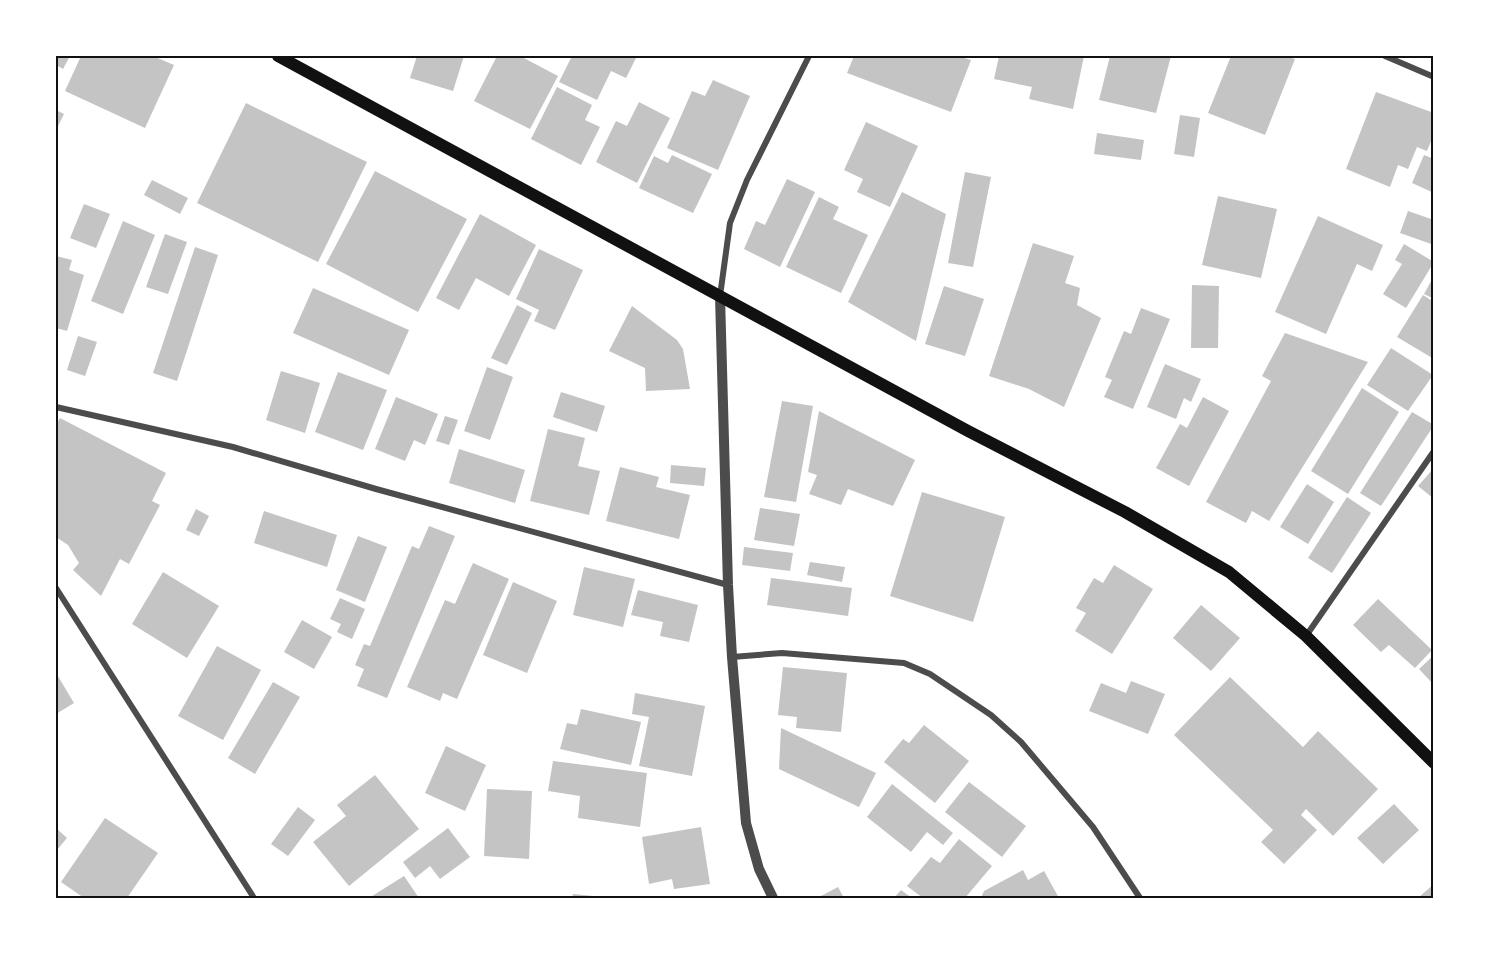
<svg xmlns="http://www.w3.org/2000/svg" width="1489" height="954" viewBox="0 0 1489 954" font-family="Ubuntu,sans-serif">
<rect width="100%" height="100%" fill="#fff"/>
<!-- building -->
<g fill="#c4c4c4">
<polygon points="56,56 70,56 63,69 56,65"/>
<polygon points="81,56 153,56 174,65 145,128 65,91"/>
<polygon points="417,56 464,56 453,91 410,78"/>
<polygon points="497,56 520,56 558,76 530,129 474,101"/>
<polygon points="572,56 637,56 626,78 611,71 597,100 559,82"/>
<polygon points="854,56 892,56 896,57 897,56 958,56 971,60 951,112 847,73"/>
<polygon points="999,56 1084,56 1073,109 1029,99 1032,87 994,79"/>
<polygon points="1110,56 1171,56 1156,113 1099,100"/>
<polygon points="1231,56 1286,56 1295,59 1265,135 1208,113"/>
<polygon points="713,80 750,96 718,170 667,148 692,91 705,96"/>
<polygon points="557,87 592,105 585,120 600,127 581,165 531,139"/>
<polygon points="1376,92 1434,113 1434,134 1427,151 1417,147 1408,169 1398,165 1390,187 1346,169"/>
<polygon points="639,102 670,118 637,183 596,162 616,121 627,126"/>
<polygon points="246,103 367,162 318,262 197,203"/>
<polygon points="56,110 64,114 56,130"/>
<polygon points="1180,115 1200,118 1194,157 1174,154"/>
<polygon points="866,122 918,146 890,207 857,192 863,179 844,170"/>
<polygon points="1097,133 1144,140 1141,160 1094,154"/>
<polygon points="672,155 712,174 693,213 639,188 654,156 668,163"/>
<polygon points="1424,155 1434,159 1434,193 1412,183"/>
<polygon points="375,171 467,219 418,312 326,264"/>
<polygon points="965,172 991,177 973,267 948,263"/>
<polygon points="787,179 815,192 780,267 744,249 756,221 765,225"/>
<polygon points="152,180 188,198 180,214 144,195"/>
<polygon points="902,192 946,214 916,341 848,302"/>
<polygon points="1218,196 1277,209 1261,278 1202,265"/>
<polygon points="819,197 839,207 833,219 868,235 841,293 786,267"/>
<polygon points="84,204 110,214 96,248 70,238"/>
<polygon points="1408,211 1434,220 1434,245 1400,233"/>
<polygon points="480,214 536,245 509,296 476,278 459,310 436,298"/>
<polygon points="1318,216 1383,245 1372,271 1357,264 1326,334 1275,312"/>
<polygon points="123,221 155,235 123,314 91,301"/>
<polygon points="165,234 187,242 168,294 146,287"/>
<polygon points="1033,243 1074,256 1065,283 1080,288 1077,305 1101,318 1064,407 1029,389 989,376"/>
<polygon points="1404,244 1434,262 1406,308 1383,294 1402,264 1395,260"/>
<polygon points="195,247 218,255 177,381 153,373"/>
<polygon points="539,249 583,270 555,330 534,321 539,310 516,299"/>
<polygon points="56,256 72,260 69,270 84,275 67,331 56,328"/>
<polygon points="1434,276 1434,299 1424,294"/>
<polygon points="1192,285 1219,286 1218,348 1191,348"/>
<polygon points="944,286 984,299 965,356 925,344"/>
<polygon points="313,288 409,330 389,375 293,333"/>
<polygon points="1423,295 1434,302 1434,359 1397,337"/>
<polygon points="517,305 532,313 507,365 491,358"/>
<polygon points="632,306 677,340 683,349 690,389 646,391 645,368 609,351"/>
<polygon points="1141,308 1170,319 1133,409 1104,397 1112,380 1105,377 1124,331 1131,334"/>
<polygon points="1285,333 1368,362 1269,521 1252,511 1246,523 1206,502 1271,381 1262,376"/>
<polygon points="78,336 97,342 85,376 67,370"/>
<polygon points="1391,348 1433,375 1408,411 1367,385"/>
<polygon points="1165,364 1201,379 1191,402 1184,398 1176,419 1147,407"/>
<polygon points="487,367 513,377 490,440 464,431"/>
<polygon points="281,371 320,383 305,433 266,420"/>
<polygon points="338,372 387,390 363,450 315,432"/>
<polygon points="1362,388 1399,412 1348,494 1311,471"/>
<polygon points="561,392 605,406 597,432 553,417"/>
<polygon points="396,397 438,414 425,445 414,440 405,461 375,449"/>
<polygon points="1203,397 1229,411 1189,486 1156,468 1180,424 1187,428"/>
<polygon points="782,401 813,406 796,502 764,497"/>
<polygon points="819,411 915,460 893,506 848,489 841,505 809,494 817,475 808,472"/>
<polygon points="1412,412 1434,425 1381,506 1360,493"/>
<polygon points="445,416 458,420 449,445 436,441"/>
<polygon points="60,418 166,473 152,501 160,505 129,564 120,559 101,596 73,570 79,563 68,545 56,537 56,425"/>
<polygon points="548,429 585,438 578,466 600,471 589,515 530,501"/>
<polygon points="459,449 525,470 515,503 449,483"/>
<polygon points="671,465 706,468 704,486 670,483"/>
<polygon points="620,467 659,477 656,487 690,495 679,539 606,521"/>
<polygon points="1434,468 1434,499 1418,486"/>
<polygon points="1307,484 1334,502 1308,544 1280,527"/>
<polygon points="922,492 1005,517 973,622 890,596"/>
<polygon points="1347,497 1371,513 1332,573 1308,558"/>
<polygon points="760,508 800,514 794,546 754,540"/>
<polygon points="196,509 209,516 199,536 186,530"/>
<polygon points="264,511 337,535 327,567 254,543"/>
<polygon points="429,526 455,536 387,698 357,686 364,669 355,665 364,644 370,646 412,546 419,549"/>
<polygon points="358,536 387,547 365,602 336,590"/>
<polygon points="744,547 793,553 790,571 742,565"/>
<polygon points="810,562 845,567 842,582 807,575"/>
<polygon points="473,563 509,579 457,699 443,693 440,701 407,687 445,600 455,604"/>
<polygon points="1114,565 1153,589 1112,654 1075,631 1086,613 1076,608 1094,578 1103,583"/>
<polygon points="584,567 635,579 623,627 573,615"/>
<polygon points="163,572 219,606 187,658 132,624"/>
<polygon points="771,578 852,588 848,616 767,605"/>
<polygon points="513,582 557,601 527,673 483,655"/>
<polygon points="638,590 698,605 689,642 660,636 663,622 631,615"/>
<polygon points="340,598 365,609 352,639 337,632 341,624 330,619"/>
<polygon points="1378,599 1432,650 1415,668 1389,645 1381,652 1353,625"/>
<polygon points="1201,605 1240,638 1211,671 1173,638"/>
<polygon points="302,620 332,637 314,669 284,652"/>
<polygon points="217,646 261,670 223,740 178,716"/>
<polygon points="1434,655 1434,685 1419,669"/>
<polygon points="783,667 847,673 841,732 796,728 797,717 778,715"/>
<polygon points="56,673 74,703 56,714"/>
<polygon points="1230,677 1303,747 1318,731 1378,789 1333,836 1306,809 1301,815 1317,830 1284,864 1261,842 1273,830 1174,735"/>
<polygon points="1131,681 1165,694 1148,734 1089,711 1101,683 1126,693"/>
<polygon points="273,682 300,697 255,774 228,758"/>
<polygon points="635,693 705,706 692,776 639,766 649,717 632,714"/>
<polygon points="581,709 641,722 631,765 560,749 567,723 577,725"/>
<polygon points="924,725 969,761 935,803 884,762 903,739 909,743"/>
<polygon points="781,728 876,773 859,807 779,769"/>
<polygon points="446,746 486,765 465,811 425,793"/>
<polygon points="553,761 647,773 640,827 578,818 580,796 548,791"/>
<polygon points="375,775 419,829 349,886 313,842 346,816 337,805"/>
<polygon points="969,782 1026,826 1002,857 945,812"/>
<polygon points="892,784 953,833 943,845 927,832 911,852 867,817"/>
<polygon points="487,789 532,791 529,859 484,856"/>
<polygon points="1394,804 1419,830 1383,864 1357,838"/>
<polygon points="298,807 315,820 288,856 271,844"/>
<polygon points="105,818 158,853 127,898 84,898 61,882"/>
<polygon points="701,827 710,884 674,889 672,879 649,884 642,837"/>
<polygon points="56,828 67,838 56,851"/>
<polygon points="448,828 470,857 440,879 430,866 415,878 403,862"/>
<polygon points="959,839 992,866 965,898 923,898 907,886 931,857 940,863"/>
<polygon points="1023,870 1028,880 1044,871 1059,898 981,898 984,891"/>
<polygon points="404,876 419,898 369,898"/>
<polygon points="1434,884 1434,898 1418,898"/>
<polygon points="838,887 844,898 815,898 823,895"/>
<polygon points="901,890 912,898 894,898"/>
<polygon points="573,894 603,897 603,898 572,898"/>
</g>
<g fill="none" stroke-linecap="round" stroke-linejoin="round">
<!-- minor -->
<g stroke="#4c4c4c" stroke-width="6">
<polyline points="1385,56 1434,77"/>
<polyline points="720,296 730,223 747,180 809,56"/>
<polyline points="56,407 233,447 376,489 728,585"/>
<polyline points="56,588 254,898"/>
<polyline points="1306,636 1434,451"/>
<polyline points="732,657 782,653 904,663 930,674 991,715 1021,742 1093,827 1140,898"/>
</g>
<!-- tertiary -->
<polyline stroke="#4c4c4c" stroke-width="10" points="720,296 728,585 732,657 746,823 759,869 773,898"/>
<!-- secondary -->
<polyline stroke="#111" stroke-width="12" points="278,56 968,431 1125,512 1229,572 1306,636 1434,763"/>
</g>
<!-- border -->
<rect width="1489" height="954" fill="none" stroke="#ffffff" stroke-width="114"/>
<rect x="57" y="57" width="1375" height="840" fill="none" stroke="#111" stroke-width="2"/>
</svg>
